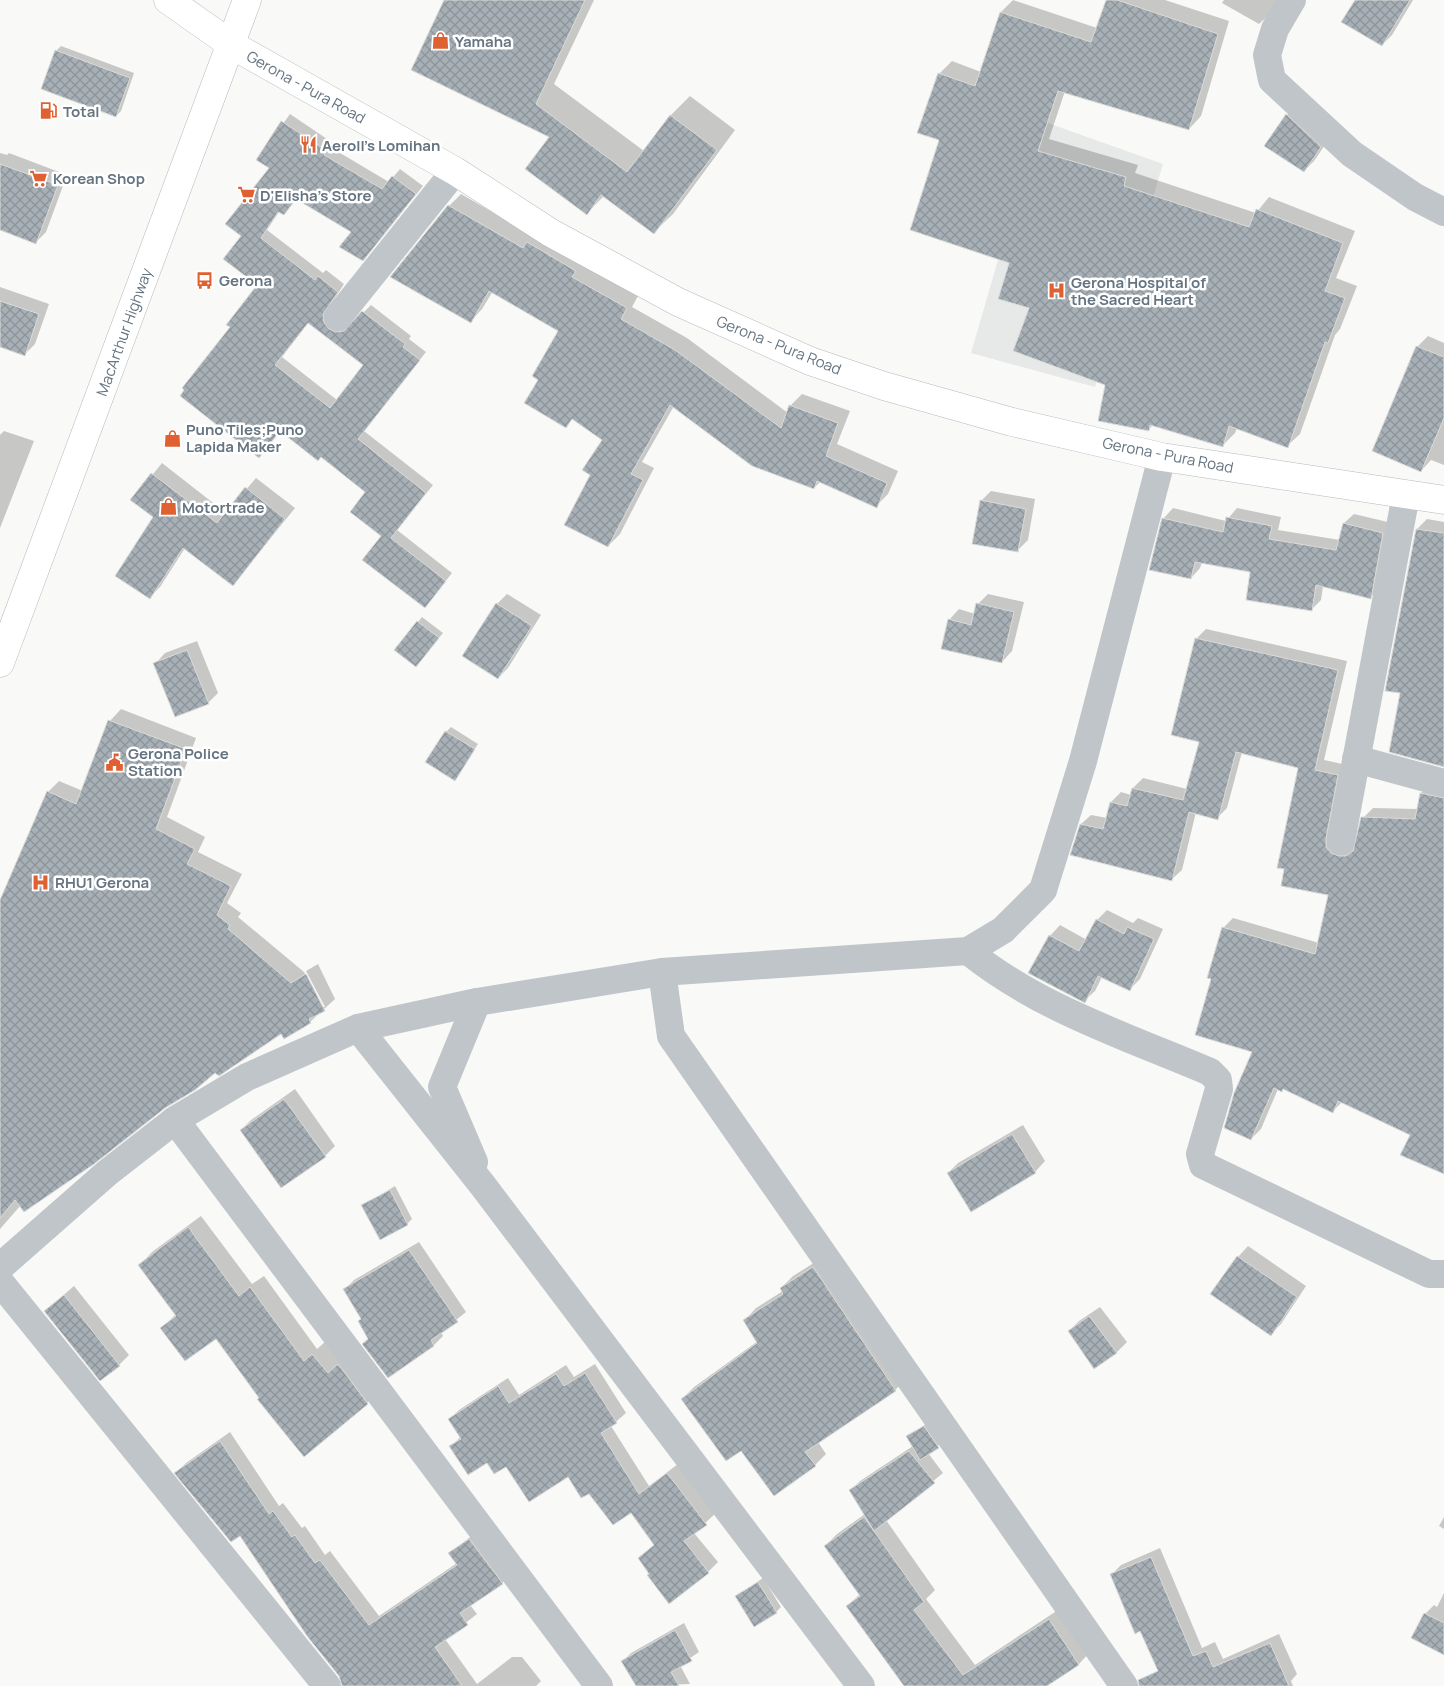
<svg xmlns="http://www.w3.org/2000/svg" width="1444" height="1686" viewBox="0 0 1444 1686" font-family="Manrope,sans-serif">
<defs>
<pattern id="building-cross-hatch" width="8" height="8" patternUnits="userSpaceOnUse" patternTransform="scale(1.25)"><rect width="8" height="8" fill="#a7b0b6"/><path d="M0 0l8 8M0 8l8-8" fill="none" stroke="#8c9499"/></pattern>
</defs>
<rect width="100%" height="100%" fill="#f9f9f7"/>
<!-- built -->
<polygon fill="#e7e8e8" points="1045,122 1163,164 1095,387 971,353 1007,229"/>
<!-- shadow -->
<g fill="#0003" fill-rule="evenodd">
<polygon points="446,0 594,0 554,84 644,151 671,115 690,96 735,130 673,214 653,233 604,196 587,213 551,136"/>
<polygon points="1013,0 1097,28 1107,0 1165,0 1229,21 1201,116 1189,129 1065,91 1049,139 1138,165 1135,173 1256,213 1269,197 1355,231 1336,278 1357,286 1340,329 1335,335 1300,434 1287,446 1237,428 1235,433 1223,445 1153,425 1148,430 1030,308 1011,262 941,140 939,74 952,61 981,72 1001,12"/>
<polygon points="1224,0 1278,0 1270,14 1259,24 1222,3"/>
<polygon points="1356,0 1413,0 1392,35 1382,45"/>
<polygon points="61,46 134,73 121,111 116,116 56,51"/>
<polygon points="1297,105 1331,136 1314,161 1304,171 1287,115"/>
<path d="M 290,114 L 333,143 L 330,147 L 389,182 L 400,169 L 423,186 L 370,252 L 352,232 L 297,198 L 283,214 L 279,212 L 267,230 L 323,273 L 326,270 L 344,284 L 330,306 L 344,326 L 352,324 L 371,305 L 411,336 L 409,339 L 426,352 L 364,431 L 433,485 L 397,530 L 452,573 L 425,607 L 383,536 L 367,492 L 321,456 L 281,430 L 259,456 L 231,327 L 259,285 L 243,236 L 270,168 L 258,159 ZM 309,322 L 365,365 L 337,400 L 282,357 Z"/>
<polygon points="0,153 7,155 9,153 67,175 46,232 36,242 0,229"/>
<polygon points="461,194 638,296 632,307 687,338 788,413 790,406 802,394 850,411 837,444 898,471 888,494 876,506 821,481 814,488 674,406 642,462 654,468 620,534 608,546 592,474 604,440 573,418 566,426 540,379 560,330 493,291 482,309 471,321 449,206"/>
<polygon points="0,287 49,304 35,344 25,354 0,345"/>
<polygon points="1428,336 1444,343 1444,465 1431,460 1421,471 1417,347"/>
<polygon points="4,431 34,441 0,528 0,435"/>
<polygon points="162,463 226,513 256,478 295,508 233,585 185,548 160,587 150,597 155,517 132,500"/>
<polygon points="991,491 1035,499 1028,540 1017,551 981,501"/>
<polygon points="1173,508 1226,521 1237,508 1281,517 1278,530 1340,540 1344,523 1354,514 1392,523 1380,588 1370,598 1323,586 1321,600 1312,609 1251,571 1202,562 1200,568 1191,578 1150,569 1164,518"/>
<polygon points="1427,519 1444,522 1444,767 1391,751 1402,692 1417,529"/>
<polygon points="507,594 541,615 508,668 498,678 497,604"/>
<polygon points="988,594 1024,602 1012,651 1002,662 949,620 959,609 975,614 978,604"/>
<polygon points="422,617 443,633 416,665 418,622"/>
<polygon points="1206,629 1347,661 1324,760 1347,765 1349,847 1355,846 1363,818 1373,808 1418,809 1421,793 1431,783 1444,787 1444,1173 1411,1134 1342,1102 1333,1111 1283,1088 1278,1089 1261,1129 1251,1139 1254,1051 1212,978 1223,928 1233,918 1319,943 1329,894 1299,767 1242,752 1227,808 1217,818 1196,812 1182,870 1172,879 1081,824 1091,815 1107,818 1111,802 1121,792 1131,795 1133,788 1143,778 1187,789 1200,741 1196,639"/>
<polygon points="197,641 218,693 208,703 155,664 165,653"/>
<polygon points="121,709 196,738 167,817 205,837 198,852 242,874 227,903 241,913 238,917 304,972 322,1007 325,1007 306,971 318,964 335,999 310,1022 281,1032 215,1071 21,1205 0,1229 0,904 48,792 59,781 83,791 110,721"/>
<polygon points="451,727 478,744 455,779 446,732"/>
<polygon points="1107,910 1133,923 1138,918 1163,929 1140,979 1130,989 1102,977 1095,991 1084,1001 1050,936 1060,925 1087,940 1097,920"/>
<polygon points="295,1089 335,1146 325,1156 241,1130 251,1120"/>
<polygon points="1023,1125 1045,1161 1035,1172 948,1173 958,1163"/>
<polygon points="395,1186 412,1219 407,1224 362,1206"/>
<polygon points="201,1216 252,1284 264,1276 317,1349 325,1342 380,1391 367,1403 260,1398 216,1337 162,1328 176,1314 140,1265 152,1252"/>
<polygon points="419,1242 466,1312 441,1332 443,1336 434,1345 388,1376 362,1319 345,1289 354,1280"/>
<polygon points="1248,1246 1306,1286 1281,1324 1271,1334 1238,1257"/>
<polygon points="825,1256 906,1379 895,1390 818,1442 826,1454 815,1465 741,1449 682,1399 694,1387 758,1341 745,1320 756,1308 783,1291 781,1288 793,1276"/>
<polygon points="74,1286 129,1355 119,1365 45,1311"/>
<polygon points="1100,1307 1127,1342 1117,1352 1094,1367 1069,1331 1079,1321"/>
<polygon points="595,1364 626,1413 611,1426 649,1486 678,1464 715,1514 694,1533 718,1562 708,1572 651,1573 640,1558 655,1544 631,1512 589,1492 568,1475 487,1461 451,1447 461,1436 450,1419 459,1410 508,1378 519,1395 566,1365 574,1377"/>
<polygon points="929,1422 943,1442 928,1453 943,1473 886,1520 935,1590 926,1599 975,1665 1061,1608 1090,1652 1079,1664 1045,1686 906,1686 847,1606 860,1594 825,1546 837,1534 865,1514 851,1490 860,1481 913,1446 908,1436"/>
<polygon points="230,1432 279,1506 283,1503 302,1528 305,1526 325,1555 330,1551 379,1616 457,1563 450,1553 479,1530 512,1573 502,1583 470,1605 477,1614 445,1639 477,1684 512,1657 522,1657 541,1681 536,1686 343,1686 340,1676 240,1534 176,1473 186,1463"/>
<polygon points="1444,1517 1444,1529 1439,1526"/>
<polygon points="1160,1548 1202,1648 1215,1642 1223,1659 1279,1634 1297,1674 1291,1681 1293,1686 1166,1686 1141,1630 1112,1574 1121,1565"/>
<polygon points="763,1578 781,1607 776,1612 736,1596"/>
<polygon points="1444,1593 1444,1654 1425,1614 1434,1605 1437,1607"/>
<polygon points="684,1623 699,1652 680,1665 690,1684 637,1686 623,1661 631,1653"/>
</g>
<!-- building -->
<g fill="url(#building-cross-hatch)" stroke="#dbdbd9" fill-rule="evenodd">
<polygon points="444,0 585,0 536,104 627,172 670,115 717,150 654,234 601,195 587,215 525,169 549,137 411,70"/>
<polygon points="1106,0 1117,0 1218,34 1189,130 1058,91 1038,151 1126,177 1124,186 1249,227 1256,209 1343,243 1325,291 1345,298 1328,343 1325,342 1288,448 1229,426 1223,447 1150,425 1149,431 1098,421 1105,385 1013,351 1029,308 998,299 1009,263 910,230 939,140 917,133 938,73 975,86 1000,12 1091,42"/>
<polygon points="1355,0 1410,0 1382,46 1341,22"/>
<polygon points="55,50 130,78 116,117 41,89"/>
<polygon points="1286,114 1321,147 1304,172 1264,146"/>
<path d="M 281,121 L 326,150 L 324,155 L 382,189 L 392,176 L 416,194 L 363,261 L 339,247 L 351,232 L 296,199 L 284,215 L 278,212 L 261,238 L 315,280 L 318,276 L 338,292 L 323,314 L 324,323 L 329,329 L 336,332 L 344,331 L 362,311 L 405,344 L 403,347 L 420,360 L 358,439 L 426,493 L 391,538 L 446,581 L 425,608 L 362,560 L 381,536 L 350,512 L 365,492 L 321,457 L 318,461 L 280,431 L 259,458 L 180,396 L 184,390 L 182,388 L 230,327 L 226,325 L 257,285 L 223,259 L 241,236 L 225,224 L 269,168 L 256,160 ZM 308,323 L 363,365 L 330,408 L 275,365 Z"/>
<polygon points="0,164 58,185 36,244 0,230"/>
<polygon points="448,205 523,248 527,242 576,271 572,277 627,308 621,319 675,350 781,428 789,405 838,423 826,456 887,483 877,508 817,481 814,489 752,466 670,405 631,474 643,480 608,547 564,525 590,475 582,470 602,440 572,419 566,428 524,403 538,380 532,376 558,331 489,291 471,323 390,277"/>
<polygon points="0,301 39,314 25,356 0,347"/>
<polygon points="1416,346 1444,357 1444,418 1421,472 1372,451"/>
<polygon points="151,473 217,523 245,487 285,519 233,586 183,548 150,599 115,576 153,517 130,500"/>
<polygon points="980,500 1026,509 1018,552 972,544"/>
<polygon points="1226,517 1272,526 1269,539 1336,550 1343,523 1383,533 1371,599 1316,585 1312,611 1246,600 1250,572 1195,562 1191,579 1149,570 1162,518 1223,532"/>
<polygon points="1416,529 1444,533 1444,767 1389,752 1400,693 1385,691"/>
<polygon points="496,603 532,626 498,679 462,656"/>
<polygon points="976,603 1014,612 1002,663 941,649 948,619 971,625"/>
<polygon points="417,621 439,638 416,667 394,650"/>
<polygon points="1195,638 1338,670 1315,770 1338,775 1326,838 1326,847 1331,853 1339,856 1346,856 1353,851 1361,817 1415,819 1420,793 1444,798 1444,1174 1400,1155 1410,1135 1338,1101 1333,1113 1283,1089 1282,1092 1274,1088 1251,1140 1224,1128 1234,1093 1252,1052 1195,1035 1211,979 1207,978 1222,927 1315,954 1328,895 1281,886 1284,869 1277,868 1298,768 1236,752 1218,820 1189,812 1172,881 1070,855 1080,824 1103,829 1110,802 1127,806 1132,788 1183,800 1199,742 1171,735"/>
<polygon points="187,650 209,704 175,717 153,663"/>
<polygon points="108,720 186,749 156,829 195,849 187,864 231,886 217,915 230,925 228,929 291,983 306,974 325,1011 309,1019 311,1023 284,1039 281,1034 219,1076 215,1073 195,1090 165,1108 94,1164 24,1212 15,1200 0,1218 0,900 47,791 76,804"/>
<polygon points="445,731 475,749 455,781 425,762"/>
<polygon points="1096,919 1124,934 1127,927 1154,939 1130,991 1098,976 1085,1003 1028,973 1049,935 1079,951"/>
<polygon points="284,1099 326,1157 281,1188 240,1130"/>
<polygon points="1012,1134 1036,1173 971,1212 947,1173"/>
<polygon points="390,1190 408,1225 380,1240 361,1205"/>
<polygon points="188,1227 239,1296 250,1287 304,1361 312,1354 328,1373 338,1364 368,1404 304,1457 257,1399 259,1398 216,1339 185,1361 160,1328 176,1316 138,1265"/>
<polygon points="409,1250 458,1322 431,1340 434,1346 388,1378 362,1344 368,1339 358,1321 361,1319 343,1289"/>
<polygon points="1237,1256 1297,1297 1271,1336 1210,1294"/>
<polygon points="813,1267 896,1391 805,1452 816,1466 774,1496 741,1451 726,1461 681,1399 757,1343 743,1320 783,1294 780,1288"/>
<polygon points="64,1295 120,1366 100,1381 44,1311"/>
<polygon points="1089,1316 1117,1353 1094,1369 1068,1331"/>
<polygon points="585,1373 617,1423 601,1433 639,1494 667,1473 707,1525 684,1541 709,1573 669,1604 647,1575 649,1574 638,1558 654,1545 631,1513 613,1525 589,1494 581,1498 568,1477 529,1502 506,1467 494,1474 487,1463 468,1475 449,1446 461,1439 448,1419 498,1386 509,1403 556,1374 564,1386"/>
<polygon points="924,1426 939,1448 920,1460 906,1436"/>
<polygon points="220,1441 269,1514 273,1511 292,1537 295,1535 315,1563 320,1560 369,1625 457,1565 448,1553 469,1539 503,1584 460,1613 468,1625 435,1647 462,1686 342,1686 339,1676 307,1636 240,1536 231,1542 174,1473"/>
<polygon points="909,1451 935,1483 874,1531 849,1490"/>
<polygon points="864,1517 924,1602 914,1610 963,1675 1049,1619 1079,1665 1047,1686 904,1686 846,1606 860,1596 824,1546"/>
<polygon points="1151,1557 1193,1656 1206,1651 1213,1667 1270,1643 1289,1686 1139,1686 1138,1680 1158,1671 1140,1631 1135,1634 1110,1574"/>
<polygon points="758,1582 777,1613 754,1627 735,1596"/>
<polygon points="1424,1613 1444,1623 1444,1655 1411,1638"/>
<polygon points="675,1630 692,1661 671,1672 679,1686 636,1686 621,1661"/>
</g>
<g fill="none" stroke-linecap="round" stroke-linejoin="round">
<defs>
<polyline id="secondary" points="168,0 232,45 455,171 551,233 678,302 810,361 884,386 1012,422 1162,457 1444,500"/>
<polyline id="highway" points="0,663 247,0"/>
</defs>
<!-- secondary casing -->
<use href="#secondary" stroke="#b5babf" stroke-width="29"/>
<!-- highway casing -->
<use href="#highway" stroke="#b4b8bc" stroke-width="29"/>
<!-- street -->
<g stroke="#c0c5c9" stroke-width="28">
<polyline points="1292,0 1275,29 1267,55 1272,80 1352,154 1415,197 1444,212"/>
<polyline points="338,317 455,171"/>
<polyline points="1356,759 1444,783"/>
<polyline points="1341,841 1406,495"/>
<path d="M 968,951 C 1038,1008 1128,1037 1210,1072 L 1218,1080 L 1219,1089 L 1200,1154 L 1203,1165 L 1429,1274 L 1444,1274"/>
<polyline points="662,972 671,1036 1124,1686"/>
<polyline points="358,1028 484,1187 861,1686"/>
<polyline points="175,1120 599,1686"/>
<polyline points="474,1162 442,1087 477,1002"/>
<polyline points="0,1267 107,1173 175,1120 247,1077 358,1028 477,1002 662,972 968,951 1003,930 1043,890 1083,761 1162,457"/>
<polyline points="0,1282 327,1686"/>
</g>
<!-- secondary -->
<use href="#secondary" stroke="#fff" stroke-width="28"/>
<!-- highway -->
<use href="#highway" stroke="#fff" stroke-width="28"/>
</g>
<!-- icons -->
<defs>
<symbol id="shop-bare" viewBox="-9 -9 18 18"><path d="M-5-2.5h2.3a2.7 3.5 0 0 1 5.4 0H5L5.5 6h-11ZM-1.5-2.5h3a1.5 2.3 0 0 0-3 0Z" fill="#df6132" stroke="#fff" stroke-width="2.5" paint-order="stroke"/></symbol>
<symbol id="fuel-bare" viewBox="-9 -9 18 18"><path d="M-5.5-6h7V0h2V4h1.3V-2.5L3-4.5l.8-.8L6-3V5H2.5V1h-1V6h-7ZM-4.2-4.7v3.2H.2V-4.7Z" fill="#df6132" stroke="#fff" stroke-width="2.5" paint-order="stroke"/></symbol>
<symbol id="restaurant-bare" viewBox="-9 -9 18 18"><path d="M-5-6h1v4h1v-4h1v4h1v-4h1v5L-1.5 .5V6h-2V.5L-5-1ZM5-6V6H3V1.5H1.5Q1.5-4 5-6Z" fill="#df6132" stroke="#fff" stroke-width="2.5" paint-order="stroke"/></symbol>
<symbol id="supermarket-bare" viewBox="-9 -9 18 18"><path d="M-6-5.5h2.5l.6 2H6L4.5 2H-2.5L-4.4-4H-6ZM-1.5 3.2a1.3 1.3 0 1 0 .1 0ZM3 3.2a1.3 1.3 0 1 0 .1 0Z" fill="#df6132" stroke="#fff" stroke-width="2.5" paint-order="stroke"/></symbol>
<symbol id="bus-bare" viewBox="-9 -9 18 18"><path d="M-5-6H5V4H4V6H2V4H-2V6H-4V4H-5ZM-3.5-4V0h7V-4ZM-3.5 1.2v1.5H-2V1.2ZM2 1.2v1.5H3.5V1.2Z" fill="#df6132" stroke="#fff" stroke-width="2.5" paint-order="stroke"/></symbol>
<symbol id="hospital-bare" viewBox="-9 -9 18 18"><path d="M-5-5h3v3.5h4V-5h3V5h-3V1.5h-4V5h-3Z" fill="#df6132" stroke="#fff" stroke-width="2.5" paint-order="stroke"/></symbol>
<symbol id="civic-bare" viewBox="-9 -9 18 18"><path d="M-.6-6.5H3V-4.5H.6V-3L4-1V1h2V6H-6V1h2V-1L-.6-3ZM-1.2 2.5V6h2.4V2.5Z" fill="#df6132" stroke="#fff" stroke-width="2.5" paint-order="stroke"/></symbol>
</defs>
<g fill-rule="evenodd">
<use href="#shop-bare" x="428" y="28" width="25" height="25"/>
<use href="#fuel-bare" x="36" y="98" width="25" height="25"/>
<use href="#restaurant-bare" x="296" y="132" width="25" height="25"/>
<use href="#supermarket-bare" x="26" y="166" width="25" height="25"/>
<use href="#supermarket-bare" x="234" y="182" width="25" height="25"/>
<use href="#bus-bare" x="192" y="268" width="25" height="25"/>
<use href="#hospital-bare" x="1044" y="278" width="25" height="25"/>
<use href="#shop-bare" x="160" y="426" width="25" height="25"/>
<use href="#shop-bare" x="156" y="494" width="25" height="25"/>
<use href="#civic-bare" x="102" y="750" width="25" height="25"/>
<use href="#hospital-bare" x="28" y="870" width="25" height="25"/>
</g>
<g text-anchor="middle" dominant-baseline="central" stroke-width="5" stroke-linejoin="round" paint-order="stroke">
<!-- poi labels -->
<g font-size="15" font-weight="bold" fill="#657481" stroke="#fff" text-anchor="start">
<text x="455" y="41">Yamaha</text>
<text x="63" y="111">Total</text>
<text x="322" y="145">Aeroll's Lomihan</text>
<text x="53" y="178">Korean Shop</text>
<text x="260" y="195">D'Elisha's Store</text>
<text x="219" y="280">Gerona</text>
<text x="1071" y="282">Gerona Hospital of<tspan x="1071" dy="17">the Sacred Heart</tspan></text>
<text x="186" y="429">Puno Tiles;Puno<tspan x="186" dy="17">Lapida Maker</tspan></text>
<text x="182" y="507">Motortrade</text>
<text x="128" y="753">Gerona Police<tspan x="128" dy="17">Station</tspan></text>
<text x="55" y="882">RHU1 Gerona</text>
</g>
<!-- street labels -->
<g font-size="15" fill="#657481" stroke="#fff">
<text transform="translate(306 87) rotate(29)">Gerona - Pura Road</text>
<text transform="translate(124 332) rotate(-70)">MacArthur Highway</text>
<text transform="translate(779 345) rotate(22)">Gerona - Pura Road</text>
<text transform="translate(1168 455) rotate(11)">Gerona - Pura Road</text>
</g>
</g>
</svg>
